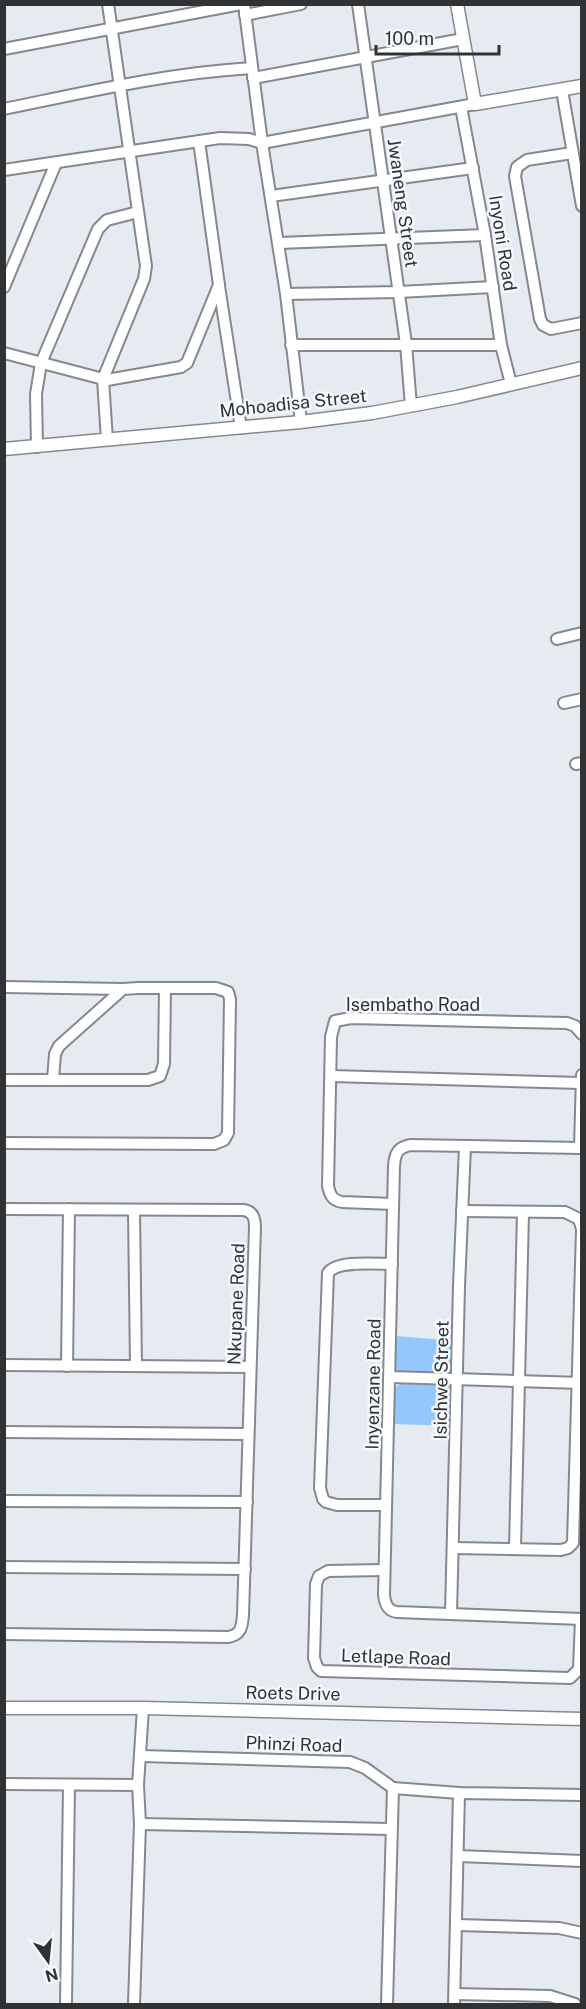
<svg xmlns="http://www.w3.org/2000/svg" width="586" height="2009" viewBox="0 0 586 2009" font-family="'Public Sans',sans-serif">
<rect width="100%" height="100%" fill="#e6ebf1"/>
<!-- green -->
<g fill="#94c7fd">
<polygon points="396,1336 456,1341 454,1377 396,1374"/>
<polygon points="400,1384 446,1385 452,1387 454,1426 392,1424 394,1389"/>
</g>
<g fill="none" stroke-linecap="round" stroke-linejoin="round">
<defs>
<g id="minor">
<polyline points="244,4 262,143 286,294 301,422"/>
<polyline points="358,4 406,344 411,406"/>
<polyline points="245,15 301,4"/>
<polyline points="4,49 241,4"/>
<polyline points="253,78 463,39"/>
<polyline points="562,90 582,206"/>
<polyline points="461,107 485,235 501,345 511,384"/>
<path d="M 4,109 C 86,92 168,73 252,68"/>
<polyline points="572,153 527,160 517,167 515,176 540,319 543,325 551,329 582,323"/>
<polyline points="4,170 220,138 249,139 262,143 475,104"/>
<polyline points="271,196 473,168"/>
<polyline points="279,243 485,235"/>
<polyline points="219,286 241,428"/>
<polyline points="4,287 56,163"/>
<polyline points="286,294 399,292 493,287"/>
<polyline points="291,345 501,345"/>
<polyline points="4,353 107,380 181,367 187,363 219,285 199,141"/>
<polyline points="107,440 103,379 144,279 146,266 108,4"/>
<polyline points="37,447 36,394 41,363 98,229 107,220 138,212"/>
<polyline points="557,639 582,633"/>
<polyline points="564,703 582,699"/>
<polyline points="576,764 582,763"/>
<polyline points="4,987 123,989"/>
<polyline points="331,1076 581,1083"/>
<polyline points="4,1080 148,1080 160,1076 164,1064 165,988"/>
<polyline points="4,1143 214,1144 224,1140 228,1133 230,999 228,992 216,988 138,988 123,989 59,1046 55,1054 53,1079"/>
<polyline points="580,1148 582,1075"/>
<path d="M 582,1148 L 411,1145 C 398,1147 395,1153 394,1166 L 384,1595 C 385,1603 387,1611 397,1612 L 582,1619"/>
<path d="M 393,1204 L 342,1202 C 332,1200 330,1195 328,1186 L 331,1037 L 335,1021 L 351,1018 L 567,1023 L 575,1026 L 582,1034"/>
<path d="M 4,1209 L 243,1210 C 253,1211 255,1218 255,1227 L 243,1615 C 242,1627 241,1635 228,1637 L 4,1634"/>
<polyline points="134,1210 136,1366"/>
<polyline points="462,1211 565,1212 579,1219 582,1229"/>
<polyline points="4,1365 250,1367"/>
<polyline points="67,1366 69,1209"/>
<polyline points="390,1377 582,1383"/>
<polyline points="4,1432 248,1434"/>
<polyline points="4,1501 247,1502"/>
<path d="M 386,1505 L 337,1505 L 326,1502 L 323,1499 L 320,1488 L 328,1273 C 337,1260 376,1264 392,1264"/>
<polyline points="453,1548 561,1550 568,1548 573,1543 582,1230"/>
<polyline points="515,1548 523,1213"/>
<polyline points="4,1567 245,1569"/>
<polyline points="384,1570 328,1571 319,1576 316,1584 314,1658 317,1667 321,1671 570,1678 579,1669 581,1619"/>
<polyline points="451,1614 459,1286 465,1146"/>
<polyline points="141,1756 350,1762 365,1768 393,1788 459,1793 582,1795"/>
<polyline points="4,1784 138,1785"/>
<polyline points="140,1824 391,1829"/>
<polyline points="458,1856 582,1861"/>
<polyline points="457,1925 559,1928 582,1933"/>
<polyline points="455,1994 550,1996 575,2004"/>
<polyline points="66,2004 69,1785"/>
<polyline points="134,2004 140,1824 138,1785 143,1708"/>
<polyline points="387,2004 393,1788"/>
<polyline points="454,2004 459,1793"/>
</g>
<g id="tertiary">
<polyline points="457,4 475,104 582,86"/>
<polyline points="4,449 301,422 372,413 457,397 582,368"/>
<polyline points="4,1708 143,1708 582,1719"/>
</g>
</defs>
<!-- minor casing -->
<use href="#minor" stroke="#84898e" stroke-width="14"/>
<!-- tertiary casing -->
<use href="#tertiary" stroke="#84898e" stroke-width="15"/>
<!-- minor -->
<use href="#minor" stroke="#fff" stroke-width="10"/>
<!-- tertiary -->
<use href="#tertiary" stroke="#fff" stroke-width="12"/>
</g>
<g text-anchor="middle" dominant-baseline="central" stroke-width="5" stroke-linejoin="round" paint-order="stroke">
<!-- street labels -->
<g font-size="18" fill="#303234" stroke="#f3f9ff">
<text transform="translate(403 203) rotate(82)">Jwaneng Street</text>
<text transform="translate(503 243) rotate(81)">Inyoni Road</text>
<text transform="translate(293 403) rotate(-6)">Mohoadisa Street</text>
<text x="413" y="1004">Isembatho Road</text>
<text transform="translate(236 1304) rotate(-88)">Nkupane Road</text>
<text transform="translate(441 1380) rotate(-89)">Isichwe Street</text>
<text transform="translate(373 1384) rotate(-89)">Inyenzane Road</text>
<text transform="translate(396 1657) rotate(2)">Letlape Road</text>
<text transform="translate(293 1693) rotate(1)">Roets Drive</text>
<text transform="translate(294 1744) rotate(2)">Phinzi Road</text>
</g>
</g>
<!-- border -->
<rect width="586" height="2009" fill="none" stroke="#303234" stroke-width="12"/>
<!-- north arrow -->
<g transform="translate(48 1961) rotate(165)" stroke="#f3f9ff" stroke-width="4.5" paint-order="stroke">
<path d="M0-4.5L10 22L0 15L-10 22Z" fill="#303234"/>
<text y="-9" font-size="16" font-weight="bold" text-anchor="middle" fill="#303234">N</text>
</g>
<!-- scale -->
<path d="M376 45v9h123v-9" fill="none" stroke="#303234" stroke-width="3"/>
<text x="385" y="45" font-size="18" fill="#303234" stroke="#f3f9ff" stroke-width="4.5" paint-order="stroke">100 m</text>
</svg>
